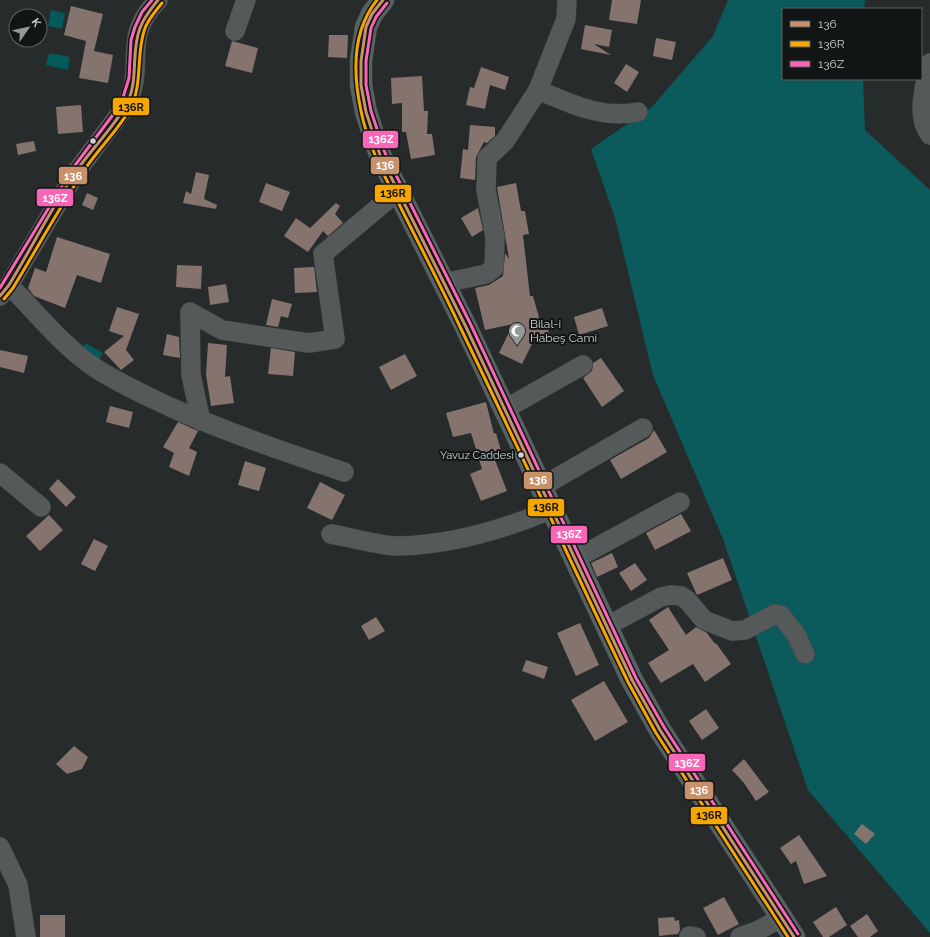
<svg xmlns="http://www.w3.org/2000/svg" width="930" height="937" viewBox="0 0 930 937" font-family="Raleway,sans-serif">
<rect width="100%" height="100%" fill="#272b2b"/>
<!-- forest -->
<polygon fill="#0c5b5c" points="728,0 865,0 864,9 783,9 783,79 863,79 865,130 930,190 930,933 808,790 723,539 653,375 615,218 591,149 652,107 713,36"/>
<!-- water -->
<g fill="#04595b">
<polygon points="51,10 65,13 62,29 48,26"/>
<polygon points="49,53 70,57 68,70 46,65"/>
<polygon points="86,343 103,353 98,362 81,352"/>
</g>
<!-- building -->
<g fill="#84746d">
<polygon points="612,0 641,0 637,24 609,20"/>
<polygon points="71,6 103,14 94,51 113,55 108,83 79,78 86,41 64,35"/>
<polygon points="585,25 612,30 609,47 594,44 611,55 581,49"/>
<polygon points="329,35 348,35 347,58 328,57"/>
<polygon points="656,38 676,42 672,60 653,56"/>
<polygon points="232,41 258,48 252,73 225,66"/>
<polygon points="626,64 639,72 627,92 614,83"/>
<polygon points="481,67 509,77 505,90 490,85 485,109 466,105 470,87 474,88"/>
<polygon points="422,76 424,111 428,111 427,134 432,134 435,155 411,159 406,132 402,132 402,103 392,104 391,78"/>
<polygon points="81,105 83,132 58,134 56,107"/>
<polygon points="470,125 495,127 495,136 487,143 484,142 476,157 475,180 460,178 463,149 468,150"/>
<polygon points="34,141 36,151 18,155 16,144"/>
<polygon points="196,172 209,175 204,199 217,205 216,209 183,203 186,191 191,194"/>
<polygon points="266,183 290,192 282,211 259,202"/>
<polygon points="516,183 521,211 525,211 529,234 523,235 530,296 533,296 540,321 546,321 550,338 536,336 522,364 499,353 513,324 485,330 475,288 489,285 503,276 505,253 509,259 497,187"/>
<polygon points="87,193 98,198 93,210 82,205"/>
<polygon points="336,203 340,206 335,214 343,223 328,236 323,231 308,252 284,236 296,218 310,228"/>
<polygon points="478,208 483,230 472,237 461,218"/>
<polygon points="57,237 110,254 101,283 77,275 65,308 34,296 28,288 35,268 46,272"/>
<polygon points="177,265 202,266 201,289 176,287"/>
<polygon points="314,267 317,292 295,293 294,268"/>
<polygon points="226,284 229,302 210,305 208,287"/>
<polygon points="272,299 292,304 288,318 281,316 278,327 266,325"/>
<polygon points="117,307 139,314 126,350 134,360 121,370 104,352 124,336 109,331"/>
<polygon points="602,308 608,326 579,335 574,317"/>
<polygon points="167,334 179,337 180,358 163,355"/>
<polygon points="208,343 227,345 225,377 230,376 234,403 211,406 206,375"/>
<polygon points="271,348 295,352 293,376 268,374"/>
<polygon points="0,350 28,356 24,373 0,367"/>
<polygon points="405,354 417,376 391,390 379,367"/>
<polygon points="601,358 624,391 602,407 583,378 592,371 593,363"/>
<polygon points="486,402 494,434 496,433 503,458 495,460 507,491 481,501 470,474 482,469 471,433 453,437 446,413"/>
<polygon points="110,406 133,412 129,428 106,422"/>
<polygon points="178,422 198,431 189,448 197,452 189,476 169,467 174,453 163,447"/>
<polygon points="654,430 667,452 621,479 610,460 649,438"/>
<polygon points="245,461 266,468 259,491 238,485"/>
<polygon points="58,479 76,497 66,507 49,489"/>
<polygon points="320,482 345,495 332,520 307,508"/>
<polygon points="681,514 691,531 655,550 646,533"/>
<polygon points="49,515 63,530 40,551 26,536"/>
<polygon points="94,539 108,546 95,571 81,564"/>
<polygon points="612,553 618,567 597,577 591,563"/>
<polygon points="723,558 732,580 697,595 687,573"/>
<polygon points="635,563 647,580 631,591 619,573"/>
<polygon points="668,607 686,635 696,627 707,633 715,644 716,643 731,664 705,682 693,664 661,683 648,663 669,650 649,620"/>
<polygon points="376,617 385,631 369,640 361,626"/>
<polygon points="580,623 599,665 576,676 557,633"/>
<polygon points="526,660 548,667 544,679 522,671"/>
<polygon points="604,681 628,722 595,741 571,700"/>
<polygon points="706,709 719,728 702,740 689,721"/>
<polygon points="74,746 88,757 82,769 67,774 56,764"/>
<polygon points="744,759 769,792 756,801 744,783 732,770"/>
<polygon points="862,824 875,834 866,844 854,834"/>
<polygon points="799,835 827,876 804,884 796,861 791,864 780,848"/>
<polygon points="724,897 739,924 718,935 703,908"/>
<polygon points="836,907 847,925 829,937 823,937 813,922"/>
<polygon points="867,914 878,931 870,937 858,937 850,926"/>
<rect x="40" y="915" width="25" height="22"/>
<polygon points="674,917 675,921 679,920 680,930 678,934 659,936 658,918"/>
</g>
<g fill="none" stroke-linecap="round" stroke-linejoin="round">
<defs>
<g id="minor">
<polyline points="235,31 246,0"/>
<path d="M 930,63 C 925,85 915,116 930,135"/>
<path d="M 538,90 C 571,104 602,119 638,112"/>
<polyline points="444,283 486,274 494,268 495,237 486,190 487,158 505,141 538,90 566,19 567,0"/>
<path d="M 9,285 C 37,313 63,347 97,369 C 120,384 145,395 170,407 C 226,432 285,452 344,472"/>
<path d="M 0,296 L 9,285 L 77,171 L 125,107 C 148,66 119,40 158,0"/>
<polyline points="505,409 583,365"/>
<polyline points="201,421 191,375 190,312 222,330 309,343 335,339 323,254 398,191"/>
<polyline points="0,473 41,507"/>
<polyline points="541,487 643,428"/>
<path d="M 331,534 C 350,537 379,546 398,546 C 451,545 503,530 552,509"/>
<polyline points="575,559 680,502"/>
<polyline points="607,626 661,597 671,595 681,596 687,600 704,620 732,631 745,630 775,614 781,615 797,636 805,654"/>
<polyline points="0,847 18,885 26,937"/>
<polyline points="689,936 696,937"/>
<polyline points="740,937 757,931 781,918"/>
</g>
<polyline id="major" points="383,0 372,14 366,27 361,61 361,85 366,112 380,155 466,327 632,680 660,730 794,937"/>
</defs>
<!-- minor casing -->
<use href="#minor" stroke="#414646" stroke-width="20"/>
<!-- major casing -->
<use href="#major" stroke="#414646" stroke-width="23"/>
<!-- minor -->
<use href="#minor" stroke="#565959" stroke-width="19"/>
<!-- major -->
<use href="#major" stroke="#566262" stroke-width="22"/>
<defs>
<g id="bus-1">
<polyline points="383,0 372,14 366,27 361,61 361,85 366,112 380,155 466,327 632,680 660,730 794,937"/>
<path d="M 0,296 L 9,285 C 32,247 52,207 77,170 C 92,149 111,130 125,107 C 140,82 130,54 140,28 C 144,17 151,9 158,0"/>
</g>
<g id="bus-2">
<path d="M 377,0 C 352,31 353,74 361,111 C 368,146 385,177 401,208 C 421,248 442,288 461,329 C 518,446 572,565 628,682 L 656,733 L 788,937"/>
<path d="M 4,299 L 13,288 C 36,250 57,212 81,175 C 95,152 117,132 130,109 C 143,84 136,57 144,31 C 147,20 155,12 162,3"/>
</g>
<g id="bus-3">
<polyline points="387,3 376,17 371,28 366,61 366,85 371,111 385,153 471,325 636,678 664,727 798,934"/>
<polyline points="0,288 73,168 121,104 129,78 131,40 135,27 142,12 152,0"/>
</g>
</defs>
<!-- bus-1 casing -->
<use href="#bus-1" stroke="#111515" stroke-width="6"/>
<!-- bus-2 casing -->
<use href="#bus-2" stroke="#111515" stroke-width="6"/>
<!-- bus-3 casing -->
<use href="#bus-3" stroke="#111515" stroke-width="6"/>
<!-- bus-1 -->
<use href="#bus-1" stroke="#c7916a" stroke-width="3"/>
<!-- bus-2 -->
<use href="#bus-2" stroke="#f7a600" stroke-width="3"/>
<!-- bus-3 -->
<use href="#bus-3" stroke="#fa66b7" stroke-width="3"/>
</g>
<!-- icons -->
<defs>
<symbol id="mosque-pin" viewBox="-11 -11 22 30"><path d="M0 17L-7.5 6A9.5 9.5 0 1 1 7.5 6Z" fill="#939898" stroke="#111515"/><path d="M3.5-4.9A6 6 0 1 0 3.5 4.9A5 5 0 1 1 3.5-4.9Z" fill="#fff"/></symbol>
</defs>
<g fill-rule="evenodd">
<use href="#mosque-pin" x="507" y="321" width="20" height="27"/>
</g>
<!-- markers -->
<g fill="#cdd2d2" stroke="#111515" stroke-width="1.5">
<circle cx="93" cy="141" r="3.5"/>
<circle cx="521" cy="455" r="3.5"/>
</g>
<g text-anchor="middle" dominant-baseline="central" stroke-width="4" stroke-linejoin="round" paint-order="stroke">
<!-- bus labels -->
<g font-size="11" fill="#cdd2d2" stroke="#111515" text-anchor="end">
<text x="514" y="455">Yavuz Caddesi</text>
</g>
<!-- poi labels -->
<g font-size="12" fill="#cdd2d2" stroke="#111515" text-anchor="start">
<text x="530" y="324">Bilal-i<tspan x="530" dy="14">Habeş Cami</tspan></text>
</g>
</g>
<g stroke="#111515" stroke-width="1.5">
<rect x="112" y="97" width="38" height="19" rx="4" fill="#f7a600"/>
<rect x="362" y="130" width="37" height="19" rx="4" fill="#fa66b7"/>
<rect x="370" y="156" width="30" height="19" rx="4" fill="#c7916a"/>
<rect x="58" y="166" width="30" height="19" rx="4" fill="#c7916a"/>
<rect x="374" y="184" width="38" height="19" rx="4" fill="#f7a600"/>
<rect x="36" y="188" width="38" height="19" rx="4" fill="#fa66b7"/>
<rect x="523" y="471" width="30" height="19" rx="4" fill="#c7916a"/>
<rect x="527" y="498" width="38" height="19" rx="4" fill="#f7a600"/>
<rect x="550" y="525" width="38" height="19" rx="4" fill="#fa66b7"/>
<rect x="668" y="753" width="38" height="19" rx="4" fill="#fa66b7"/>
<rect x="684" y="781" width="30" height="19" rx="4" fill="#c7916a"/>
<rect x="690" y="806" width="38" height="19" rx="4" fill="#f7a600"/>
</g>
<g font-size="11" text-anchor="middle" font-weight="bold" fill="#fff">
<text x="381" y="143">136Z</text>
<text x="385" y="169">136</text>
<text x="73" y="180">136</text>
<text x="55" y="202">136Z</text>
<text x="538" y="484">136</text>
<text x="569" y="538">136Z</text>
<text x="687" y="767">136Z</text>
<text x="699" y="794">136</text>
</g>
<g font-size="11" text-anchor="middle" font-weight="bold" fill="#111">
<text x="131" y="111">136R</text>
<text x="393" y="197">136R</text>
<text x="546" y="511">136R</text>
<text x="709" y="819">136R</text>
</g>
<!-- legend -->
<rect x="782" y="8" width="140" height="72" fill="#111515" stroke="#5c6161"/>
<rect x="790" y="21" width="20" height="6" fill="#c7916a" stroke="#5c6161"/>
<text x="818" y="28" font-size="12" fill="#cdd2d2">136</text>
<rect x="790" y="41" width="20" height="6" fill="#f7a600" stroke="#5c6161"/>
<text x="818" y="48" font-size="12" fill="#cdd2d2">136R</text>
<rect x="790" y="61" width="20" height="6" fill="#fa66b7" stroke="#5c6161"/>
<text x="818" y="68" font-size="12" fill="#cdd2d2">136Z</text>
<!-- north arrow -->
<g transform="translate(28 28) rotate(56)"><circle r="19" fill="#111515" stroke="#5c6161"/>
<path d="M0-3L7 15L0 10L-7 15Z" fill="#939898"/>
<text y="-6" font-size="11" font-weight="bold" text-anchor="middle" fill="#cdd2d2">K</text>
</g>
</svg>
